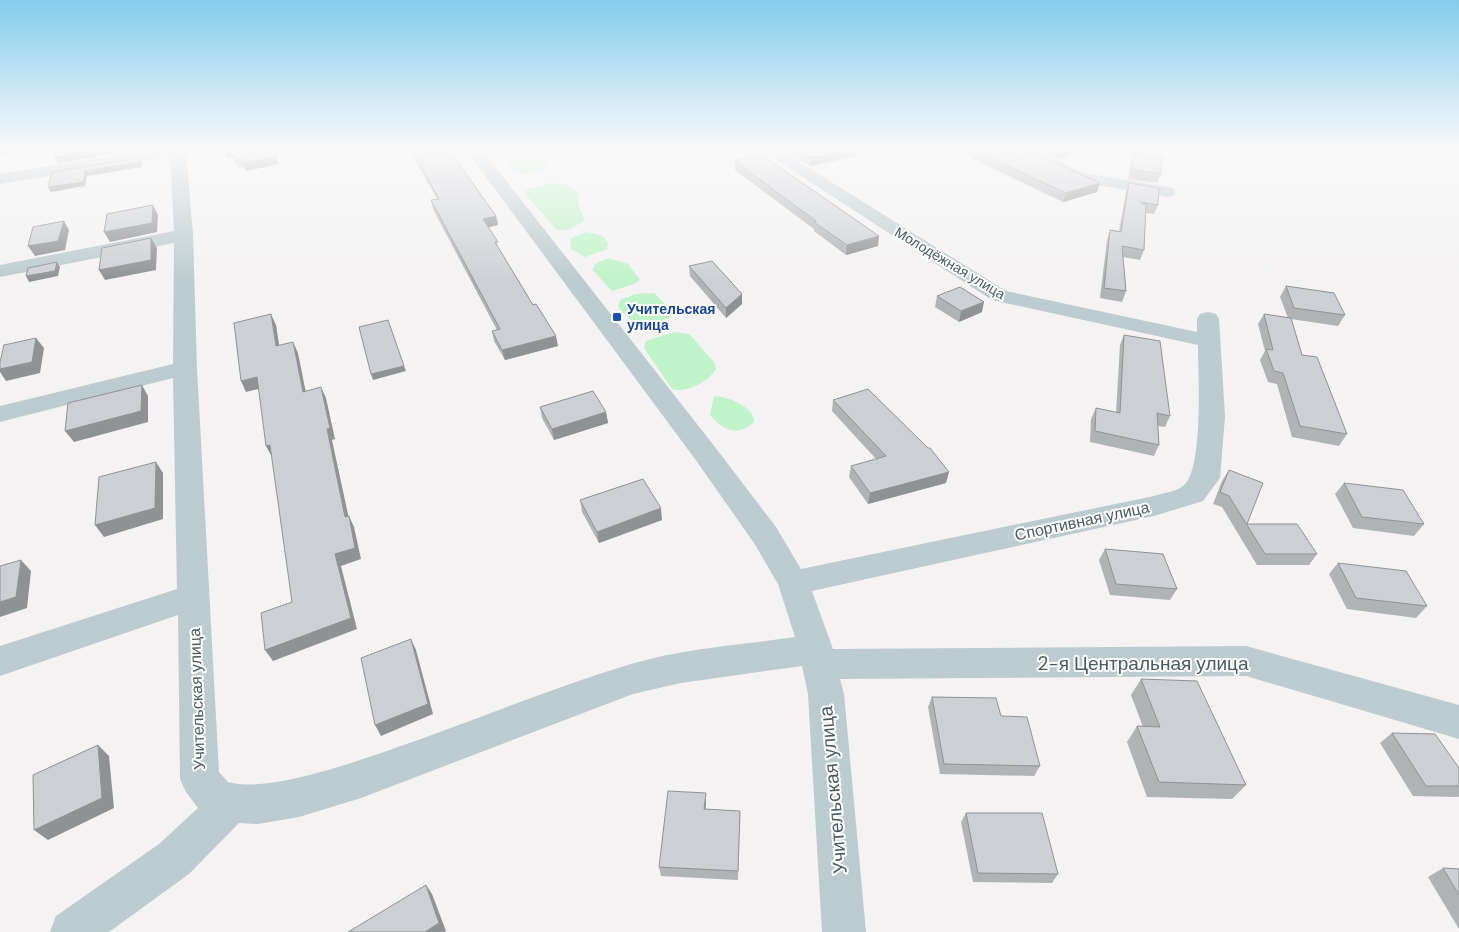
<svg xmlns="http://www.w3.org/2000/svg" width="1459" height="932" viewBox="0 0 1459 932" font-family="'DM Sans',sans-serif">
<rect width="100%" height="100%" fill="#f4f2f3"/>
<!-- green -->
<g fill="#c0f3c8">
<polygon points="530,150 545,161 548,166 544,170 522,175 514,171 506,161"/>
<polygon points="550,183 568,185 579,193 578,204 585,221 567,230 557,230 526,195 526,190"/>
<polygon points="586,232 603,236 608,243 607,249 585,257 571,249 570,239"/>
<polygon points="608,258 628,264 640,280 634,284 612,291 592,269 597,263"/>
<polygon points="654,293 671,310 671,317 646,327 637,327 618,307 620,300 636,294"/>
<path d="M 674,332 L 689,334 L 714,362 L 716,369 C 709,381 686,394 672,389 L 644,348 L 646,341 Z"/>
<path d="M 714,396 C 726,396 755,407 754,422 C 738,437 723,431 710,415 Z"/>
</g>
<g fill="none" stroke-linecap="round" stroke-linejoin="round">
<!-- minor -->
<g fill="#bccbcf" fill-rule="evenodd">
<path d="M 148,150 L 186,150 L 193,235 L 197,368 L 219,772 L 228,782 C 272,795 377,754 421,739 C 491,714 560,685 631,664 C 684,648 741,645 795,637 L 778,584 L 754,543 L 695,459 L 466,150 L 482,150 L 715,447 L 776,527 L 801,569 L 1154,496 C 1162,493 1176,492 1183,486 C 1204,471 1198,372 1198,345 L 992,300 L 761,150 L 780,150 L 1006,291 L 1197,332 L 1197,319 L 1200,314 L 1208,312 L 1216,314 L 1219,319 L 1225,416 L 1220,478 L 1203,501 L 1154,516 L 812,591 L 833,649 L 1246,646 L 1459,705 L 1459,739 L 1246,676 L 840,679 L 844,694 L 866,932 L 822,932 L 808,694 L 802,666 L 681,683 L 633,694 L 361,798 L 299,817 L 258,824 L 239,823 L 189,874 L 109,932 L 50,932 L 56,916 L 159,844 L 198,808 L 186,792 L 180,779 L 178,615 L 0,676 L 0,646 L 177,589 L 173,378 L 0,422 L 0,406 L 173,364 L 174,243 L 0,277 L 0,265 L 174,231 L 170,156 L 0,184 L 0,174 Z"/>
<polygon points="1014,150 1035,150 1084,173 1167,187 1173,188 1176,192 1173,196 1167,197 1074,181 1016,153"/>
</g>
</g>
<!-- wall -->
<g fill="#afb3b6">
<polygon points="223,150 274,150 279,164 246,171 244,167 238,167 233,157 227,158"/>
<polygon points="410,150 451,150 466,174 496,216 498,225 489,227 499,249 558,346 505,360 494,341 492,331 497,330 433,209 431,200 437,199"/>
<polygon points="791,150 858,150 857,156 810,166 793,156"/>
<polygon points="954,150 1027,150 1100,183 1097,192 1063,202"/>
<polygon points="1039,150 1073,150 1072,154 1058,159"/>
<polygon points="1134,153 1161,174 1157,183 1128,179 1131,162"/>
<polygon points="735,161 878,246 846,255 814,231 814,229 735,170"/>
<polygon points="1129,183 1158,205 1154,214 1146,213 1144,250 1140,260 1123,257 1126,291 1122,302 1100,298 1107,240 1110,230 1119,231 1126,192"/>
<polygon points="689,266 742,304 726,318 690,276"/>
<polygon points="1286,286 1345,315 1338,326 1291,319 1302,355 1347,434 1339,446 1292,437 1277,384 1268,382 1260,360 1265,351 1258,324 1264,314 1288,318 1280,297"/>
<polygon points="937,296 982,312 959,322 935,307"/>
<polygon points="1124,335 1170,416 1165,427 1158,426 1159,445 1154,456 1090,442 1091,419 1096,408 1116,413 1120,345"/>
<polygon points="833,400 946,483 868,504 849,477 851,466 876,459 832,411"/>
<polygon points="540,407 606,412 608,423 554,440 542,418"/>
<polygon points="1229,470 1247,524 1317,554 1309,565 1257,565 1222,507 1213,504 1222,481"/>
<polygon points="1344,483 1424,524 1414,536 1353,528 1335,494"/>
<polygon points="580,500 662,520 599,543 582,512"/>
<polygon points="1105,549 1177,589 1170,600 1110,595 1099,560"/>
<polygon points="1338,563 1427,606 1416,618 1347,609 1329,574"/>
<polygon points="1141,679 1246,785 1232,799 1147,797 1127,742 1137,726 1143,727 1131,695"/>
<polygon points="932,697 1001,716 1040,766 1034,776 940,774 928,707"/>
<polygon points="1392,733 1459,768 1459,796 1458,797 1413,796 1380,743"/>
<polygon points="706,803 705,810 740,811 738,880 661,876 659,867"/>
<polygon points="966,813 1058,874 1052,883 973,882 961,822"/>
<polygon points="1443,868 1459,869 1459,929 1428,877"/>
</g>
<!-- shaded-wall -->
<g fill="#8f9294">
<polygon points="0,150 23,150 22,151 0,155"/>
<polygon points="90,150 136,150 58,163 54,156"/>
<polygon points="223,150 232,150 235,156 227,158"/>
<polygon points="274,150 279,164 246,171 242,163"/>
<polygon points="843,150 858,150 857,156 810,166 811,158"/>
<polygon points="1061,150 1073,150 1072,154 1058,159"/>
<polygon points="139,158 142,163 141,167 87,176 85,186 51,192 48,187 85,171"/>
<polygon points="1100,183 1097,192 1063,202 1066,193"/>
<polygon points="153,205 158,215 157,232 110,242 104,232"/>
<polygon points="496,216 498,225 485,228 483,219"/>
<polygon points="64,221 69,230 65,250 35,256 28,246"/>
<polygon points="879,236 878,246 846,255 847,245"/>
<polygon points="151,238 157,248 156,270 105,280 99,270"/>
<polygon points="57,262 60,267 58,276 29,282 26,276"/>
<polygon points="742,294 742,304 726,318 726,308"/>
<polygon points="984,302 982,312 959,322 961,311"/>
<polygon points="271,314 276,325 281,357 276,346"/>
<polygon points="556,336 558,346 505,360 502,350"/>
<polygon points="36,338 44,348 40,373 6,381 0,372 0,369"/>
<polygon points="293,342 298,353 308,403 303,392"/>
<polygon points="404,366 406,371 373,380 371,374"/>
<polygon points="257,377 262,388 246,392 241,381"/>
<polygon points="142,385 148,396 148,422 74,442 65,431"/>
<polygon points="321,387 326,398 335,439 332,440 351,528 345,517 327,429"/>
<polygon points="606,412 608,423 554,440 552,429"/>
<polygon points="270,445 272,457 266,446"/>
<polygon points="156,462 163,473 163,519 104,537 95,525"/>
<polygon points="949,472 946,483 868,504 870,493"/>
<polygon points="661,508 662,520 599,543 597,532"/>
<polygon points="349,516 354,527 361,559 341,566 357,629 273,661 265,650 335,554"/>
<polygon points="21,560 31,571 27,608 0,617 0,602"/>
<polygon points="411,639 416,650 433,714 381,736 375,725"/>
<polygon points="98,745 109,756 114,808 48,840 34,830"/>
<polygon points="706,793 706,803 705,819 704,809"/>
<polygon points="426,885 432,894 446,931 444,932 425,932"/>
</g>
<!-- building -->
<g fill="#ccd0d4" stroke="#8f9294">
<polygon points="55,150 90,150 54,156"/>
<polygon points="232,150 274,150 276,157 242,163 241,160 234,159"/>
<polygon points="412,150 451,150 466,174 496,216 483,219 498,242 495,242 533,305 536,304 556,336 502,350 492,331 500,329 431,200 439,199"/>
<polygon points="798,150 843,150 811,158"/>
<polygon points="974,150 1027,150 1100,183 1066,193"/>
<polygon points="1134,153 1162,156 1161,174 1131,169"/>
<polygon points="762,155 879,236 847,245 814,222 816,221 735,161"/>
<polygon points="139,158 139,162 85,171 83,182 48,187 52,172"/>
<polygon points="1129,183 1159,188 1158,205 1140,202 1146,205 1144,250 1122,246 1126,291 1104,288 1110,230 1121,232"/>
<polygon points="153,205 152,223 104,232 107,214"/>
<polygon points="64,221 58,241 28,246 33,227"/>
<polygon points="151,238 151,260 99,270 102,248"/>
<polygon points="712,261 742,294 726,308 689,266"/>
<polygon points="57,262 55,271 26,276 28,268"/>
<polygon points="1286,286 1334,293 1345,315 1294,308"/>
<polygon points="960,287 984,302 961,311 937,296"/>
<polygon points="271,314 276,346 293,342 303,392 321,387 330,428 327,429 345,517 349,516 355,548 335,554 351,618 265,650 261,613 292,602 270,445 266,446 257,377 241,381 234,323"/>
<polygon points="1264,314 1291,318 1302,355 1317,357 1347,434 1300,426 1283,373 1274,371 1266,349 1273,350"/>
<polygon points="388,320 404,366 371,374 359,327"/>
<polygon points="1124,335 1160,341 1170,416 1157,413 1159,445 1095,431 1096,408 1120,413"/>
<polygon points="36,338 32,362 0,369 0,362 4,345"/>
<polygon points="142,385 141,411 65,431 68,403"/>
<polygon points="868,389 928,448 930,448 949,472 870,493 851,466 886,456 833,400"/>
<polygon points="593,391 606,412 552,429 540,407"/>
<polygon points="156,462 155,508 95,525 99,477"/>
<polygon points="1229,470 1263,483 1247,524 1297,524 1317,554 1265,554 1229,496 1220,492"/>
<polygon points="643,479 661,508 597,532 580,500"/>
<polygon points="1344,483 1403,490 1424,524 1362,517"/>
<polygon points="1105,549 1163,554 1177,589 1116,584"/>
<polygon points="21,560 16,597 0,602 0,566"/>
<polygon points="1338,563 1406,571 1427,606 1356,598"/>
<polygon points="411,639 428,704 375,725 361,658"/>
<polygon points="1141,679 1197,681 1246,785 1159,782 1137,726 1160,727"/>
<polygon points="932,697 996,698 1001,716 1027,717 1040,766 944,764"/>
<polygon points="1392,733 1435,734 1459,768 1459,786 1426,786"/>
<polygon points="98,745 102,798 34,830 33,775"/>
<polygon points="668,791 706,793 704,809 740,811 738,871 659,867"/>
<polygon points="966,813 1042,813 1058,874 978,873"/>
<polygon points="1443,868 1459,869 1459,895"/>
<polygon points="426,885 439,923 425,932 348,932"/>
</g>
<!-- sky -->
<linearGradient id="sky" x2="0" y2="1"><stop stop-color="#83cceb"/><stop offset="0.53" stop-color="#faf9fa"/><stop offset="1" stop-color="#faf9fa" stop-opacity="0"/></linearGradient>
<rect width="1459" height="281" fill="url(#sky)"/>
<!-- markers -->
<rect fill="#1a4fb4" stroke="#fff" stroke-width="2" x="612" y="312" width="10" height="10" rx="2.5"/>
<g text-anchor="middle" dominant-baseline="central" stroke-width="4" stroke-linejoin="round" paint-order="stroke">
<!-- far-street labels -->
<g font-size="14" fill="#485b61" stroke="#fff">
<text transform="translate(950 263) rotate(31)">Молодёжная улица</text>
</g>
<!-- far-transit labels -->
<g font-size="14" font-weight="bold" fill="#164399" stroke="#fff" text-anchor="start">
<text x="627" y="309">Учительская<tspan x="627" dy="16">улица</tspan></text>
</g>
<!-- street labels -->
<g font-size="16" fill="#485b61" stroke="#fff">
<text transform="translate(1082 521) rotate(-12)">Спортивная улица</text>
<text transform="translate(197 699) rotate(-92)">Учительская улица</text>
</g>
<!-- near-street labels -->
<g font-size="19" fill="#485b61" stroke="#fff">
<text x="1143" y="663">2-я Центральная улица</text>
<text transform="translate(833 790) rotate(-95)">Учительская улица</text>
</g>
</g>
</svg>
